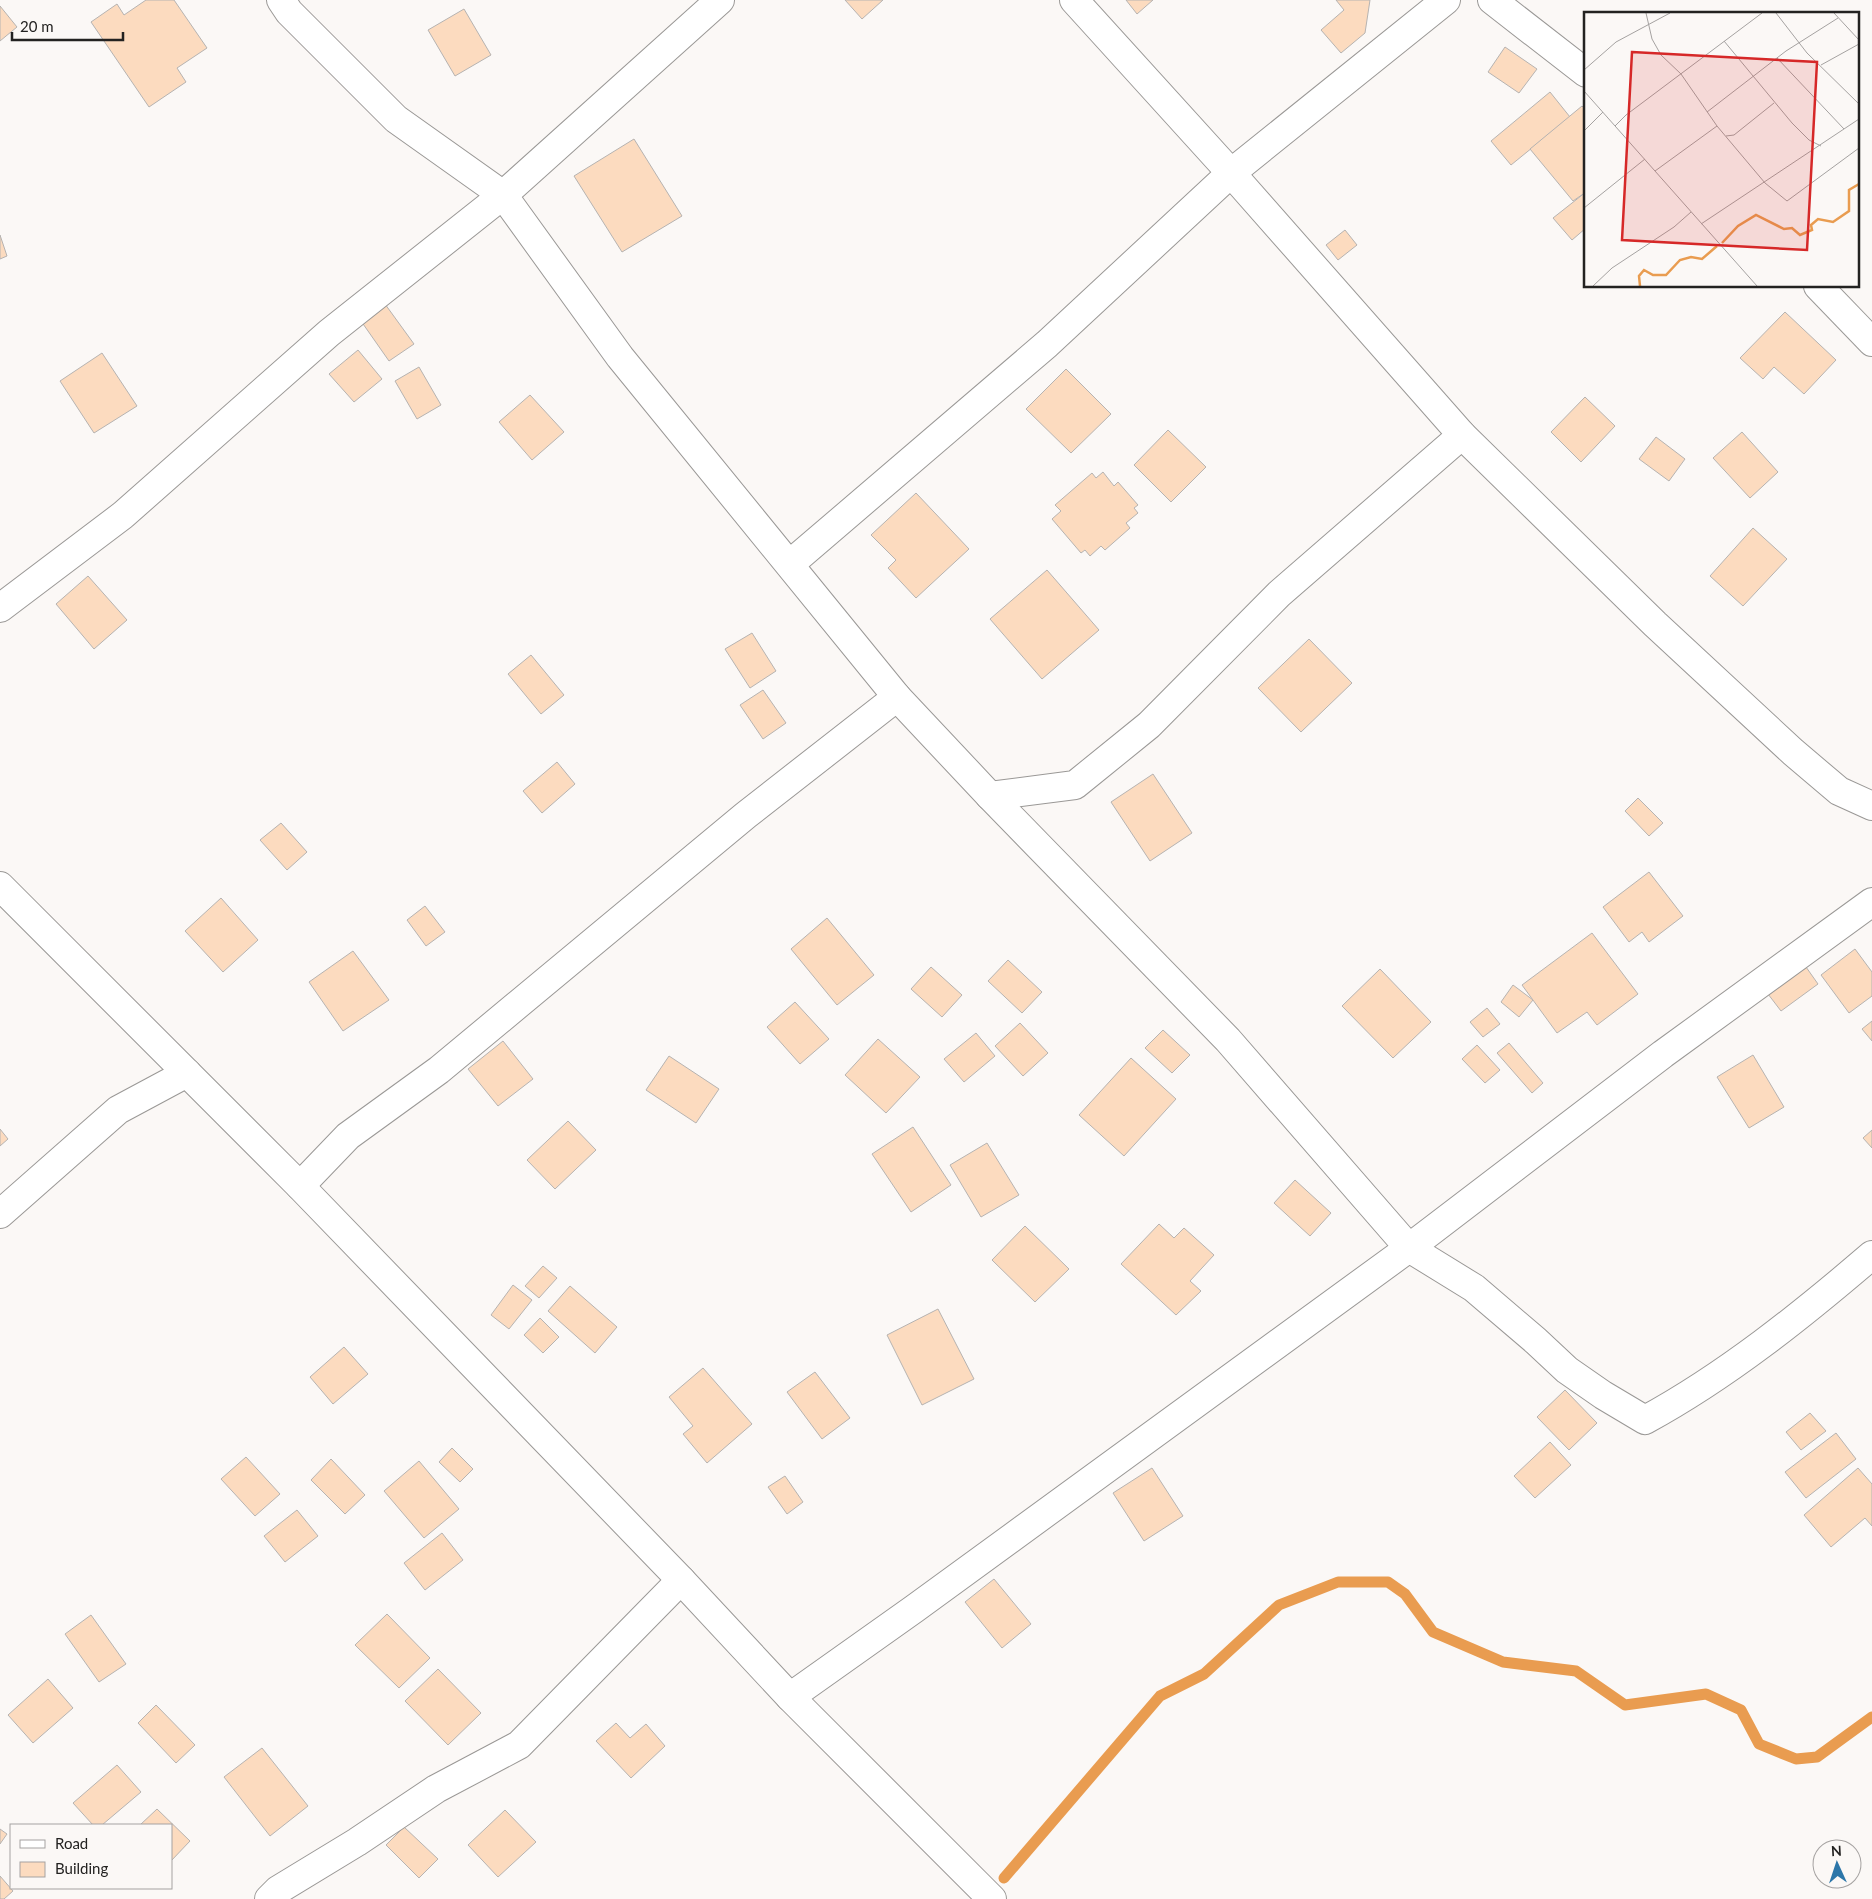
<svg xmlns="http://www.w3.org/2000/svg" width="1872" height="1899" viewBox="0 0 1872 1899" font-family="Lato,sans-serif">
<rect width="100%" height="100%" fill="#fbf8f6"/>
<g fill="none" stroke-linecap="round" stroke-linejoin="round">
<!-- stream -->
<polyline stroke="#e99c50" stroke-width="11" points="1004,1878 1160,1696 1204,1674 1279,1605 1338,1582 1388,1582 1405,1594 1433,1632 1503,1662 1576,1671 1625,1705 1706,1694 1741,1710 1759,1744 1796,1759 1817,1757 1872,1717"/>
</g>
<!-- building -->
<g fill="#fcdbbf" stroke="#b6b3b1">
<polygon points="146,0 174,0 207,48 177,68 186,82 149,107 91,22 117,4 124,15"/>
<polygon points="845,0 883,0 862,19"/>
<polygon points="1126,0 1153,0 1137,14"/>
<polygon points="1336,0 1370,0 1365,33 1341,53 1321,30 1344,10"/>
<polygon points="0,6 17,27 0,41"/>
<polygon points="464,9 491,55 455,76 428,30"/>
<polygon points="1505,47 1537,69 1519,93 1488,72"/>
<polygon points="1550,92 1570,117 1511,165 1491,141"/>
<polygon points="1582,106 1586,110 1586,192 1573,201 1530,149"/>
<polygon points="634,139 682,216 622,252 574,176"/>
<polygon points="1586,192 1586,228 1572,240 1553,218"/>
<polygon points="1345,230 1357,245 1338,260 1326,245"/>
<polygon points="0,235 7,256 0,259"/>
<polygon points="385,304 414,344 389,361 361,321"/>
<polygon points="1785,312 1836,360 1804,394 1774,367 1763,379 1740,358"/>
<polygon points="358,350 382,379 354,402 329,374"/>
<polygon points="102,353 137,406 94,433 60,381"/>
<polygon points="419,367 441,405 417,419 395,381"/>
<polygon points="1066,369 1111,414 1071,453 1026,409"/>
<polygon points="530,395 564,432 532,460 499,422"/>
<polygon points="1585,397 1615,426 1581,462 1551,432"/>
<polygon points="1168,430 1206,467 1171,502 1134,465"/>
<polygon points="1742,432 1778,472 1750,498 1713,458"/>
<polygon points="1656,437 1685,459 1669,481 1639,459"/>
<polygon points="1103,472 1114,486 1118,482 1138,505 1134,508 1138,513 1126,523 1130,528 1105,550 1101,546 1090,556 1085,550 1081,553 1052,519 1061,511 1055,505 1092,473 1096,478"/>
<polygon points="916,493 969,549 916,598 888,568 896,560 871,535"/>
<polygon points="1753,528 1787,559 1743,606 1710,576"/>
<polygon points="1047,570 1099,630 1042,679 990,619"/>
<polygon points="88,576 127,620 94,649 56,604"/>
<polygon points="752,633 776,671 750,688 725,649"/>
<polygon points="1309,639 1352,683 1301,732 1258,688"/>
<polygon points="531,655 564,695 541,714 508,674"/>
<polygon points="763,690 786,723 763,739 740,705"/>
<polygon points="557,762 575,784 542,813 523,791"/>
<polygon points="1153,774 1192,833 1150,861 1111,802"/>
<polygon points="1638,798 1663,823 1649,836 1625,811"/>
<polygon points="281,823 307,852 287,870 260,840"/>
<polygon points="1649,872 1683,916 1649,942 1642,932 1629,942 1603,907"/>
<polygon points="221,898 258,940 223,972 185,931"/>
<polygon points="425,906 445,932 426,946 407,920"/>
<polygon points="827,918 874,975 837,1005 791,949"/>
<polygon points="1592,933 1638,994 1597,1025 1587,1012 1557,1033 1522,985"/>
<polygon points="1855,949 1872,972 1872,996 1849,1013 1821,975"/>
<polygon points="353,951 389,1000 343,1031 309,982"/>
<polygon points="1008,960 1042,992 1022,1013 988,981"/>
<polygon points="931,967 962,995 942,1017 911,989"/>
<polygon points="1806,967 1818,984 1781,1011 1768,994"/>
<polygon points="1380,969 1431,1022 1393,1058 1342,1006"/>
<polygon points="1513,985 1533,1000 1519,1017 1501,1002"/>
<polygon points="795,1002 829,1039 800,1064 767,1027"/>
<polygon points="1487,1008 1500,1024 1483,1037 1470,1022"/>
<polygon points="1872,1021 1872,1041 1862,1029"/>
<polygon points="1020,1023 1048,1053 1023,1076 995,1046"/>
<polygon points="1163,1030 1190,1055 1172,1073 1145,1048"/>
<polygon points="976,1033 995,1056 964,1082 944,1059"/>
<polygon points="878,1039 920,1077 886,1113 845,1075"/>
<polygon points="503,1041 533,1079 498,1106 468,1069"/>
<polygon points="1509,1043 1543,1083 1532,1093 1497,1053"/>
<polygon points="1477,1045 1500,1070 1485,1083 1462,1059"/>
<polygon points="1753,1055 1784,1107 1749,1128 1717,1077"/>
<polygon points="669,1056 719,1089 696,1123 646,1090"/>
<polygon points="1131,1058 1176,1099 1124,1156 1079,1115"/>
<polygon points="568,1121 596,1150 555,1189 527,1160"/>
<polygon points="913,1127 951,1185 911,1212 872,1154"/>
<polygon points="0,1129 8,1139 0,1146"/>
<polygon points="1872,1130 1872,1148 1863,1138"/>
<polygon points="987,1143 1019,1195 981,1217 950,1165"/>
<polygon points="1295,1180 1331,1213 1310,1236 1274,1203"/>
<polygon points="1159,1224 1174,1238 1184,1228 1214,1255 1190,1281 1201,1291 1176,1315 1121,1264"/>
<polygon points="1025,1226 1069,1269 1035,1302 992,1260"/>
<polygon points="543,1266 557,1278 539,1298 525,1286"/>
<polygon points="513,1285 532,1300 509,1329 491,1315"/>
<polygon points="570,1286 617,1327 595,1353 548,1311"/>
<polygon points="938,1309 974,1379 922,1405 887,1335"/>
<polygon points="540,1318 559,1337 543,1353 524,1335"/>
<polygon points="344,1347 368,1374 333,1404 310,1377"/>
<polygon points="703,1368 752,1424 707,1463 683,1434 693,1426 669,1397"/>
<polygon points="815,1372 850,1418 822,1439 787,1392"/>
<polygon points="1565,1390 1597,1423 1569,1450 1537,1417"/>
<polygon points="1810,1413 1826,1431 1801,1450 1786,1432"/>
<polygon points="1836,1433 1856,1459 1806,1498 1785,1472"/>
<polygon points="1550,1442 1571,1465 1535,1498 1514,1476"/>
<polygon points="452,1448 473,1469 460,1482 439,1462"/>
<polygon points="246,1457 280,1494 255,1516 221,1479"/>
<polygon points="331,1459 365,1495 345,1514 311,1480"/>
<polygon points="419,1461 459,1509 424,1538 384,1491"/>
<polygon points="1152,1468 1183,1516 1144,1541 1113,1493"/>
<polygon points="1858,1468 1872,1484 1872,1526 1865,1518 1831,1547 1804,1515"/>
<polygon points="785,1476 803,1502 787,1514 768,1487"/>
<polygon points="297,1510 318,1536 285,1562 264,1536"/>
<polygon points="442,1533 463,1560 425,1590 404,1563"/>
<polygon points="994,1579 1031,1624 1002,1648 965,1602"/>
<polygon points="387,1614 430,1658 399,1688 355,1645"/>
<polygon points="91,1615 126,1664 99,1682 65,1634"/>
<polygon points="438,1669 481,1713 448,1745 405,1701"/>
<polygon points="48,1679 73,1708 33,1743 8,1715"/>
<polygon points="156,1705 195,1745 176,1763 138,1723"/>
<polygon points="616,1723 630,1738 646,1724 665,1746 631,1778 596,1741"/>
<polygon points="262,1748 308,1806 270,1836 224,1777"/>
<polygon points="117,1765 141,1792 102,1825 93,1825 73,1803"/>
<polygon points="157,1809 190,1841 171,1861 171,1825 140,1825"/>
<polygon points="505,1810 536,1842 498,1877 468,1845"/>
<polygon points="404,1827 438,1859 419,1878 386,1845"/>
<polygon points="0,1829 7,1834 0,1844"/>
<polygon points="0,1876 13,1891 4,1899 0,1899"/>
</g>
<g fill="none" stroke-linecap="round" stroke-linejoin="round">
<defs>
<g id="street">
<path d="M 281,0 L 289,12 L 396,119 L 503,195 L 620,357 L 897,697 L 990,796 L 1228,1040 L 1409,1248 L 1474,1288 L 1536,1341 L 1567,1370 L 1603,1395 L 1645,1420 C 1726,1376 1802,1315 1872,1255"/>
<polyline points="1074,0 1231,173 1462,435 1655,624 1793,752 1839,791 1872,806"/>
<polyline points="1492,0 1586,73"/>
<polyline points="1818,286 1872,342"/>
<polyline points="790,564 1047,344 1231,173 1446,0"/>
<polyline points="0,608 123,515 329,333 503,195 720,0"/>
<polyline points="990,796 1075,785 1149,725 1279,594 1462,435"/>
<polyline points="300,1186 348,1136 439,1070 746,815 897,697"/>
<polyline points="0,1214 118,1110 187,1073"/>
<polyline points="790,1697 914,1609 1409,1248 1663,1054 1872,902"/>
<polyline points="269,1899 278,1890 357,1842 436,1789 519,1745 681,1580"/>
</g>
<polyline id="primary" points="0,886 300,1186 681,1580 790,1697 992,1899"/>
</defs>
<!-- street casing -->
<use href="#street" stroke="#9a9896" stroke-width="30"/>
<!-- primary casing -->
<use href="#primary" stroke="#9a9896" stroke-width="30"/>
<!-- street -->
<use href="#street" stroke="#fff" stroke-width="28"/>
<!-- primary -->
<use href="#primary" stroke="#fff" stroke-width="28"/>
</g>
<!-- overview -->
<g transform="translate(1584 12)">
<rect width="275" height="275" fill="#fbf8f6"/>
<path fill="none" stroke="#e99c50" stroke-width="2.5" d="M 138,231 L 154,214 L 172,203 L 200,217 L 208,216 L 216,223 L 228,218 L 227,213 L 234,207 L 249,210 L 265,199 L 265,178 L 275,172M 56,274 L 55,264 L 60,258 L 69,263 L 82,263 L 96,248 L 107,245 L 118,247 L 133,234"/>
<path fill="none" stroke="#a5a2a1" stroke-width="1" d="M 62,1 L 68,27 L 77,43 L 97,62 L 133,114 L 181,171 L 203,189 L 275,136M 192,1 L 223,41 L 275,92M 250,1 L 275,28M 140,29 L 208,111 L 225,128 L 237,134M 193,46 L 260,117M 237,53 L 275,32M 0,58 L 32,30 L 86,1M 0,79 L 173,274M 123,100 L 202,39 L 254,6M 31,114 L 42,103 L 178,1M 0,119 L 19,100M 142,124 L 150,123 L 190,91M 71,159 L 133,114M 0,196 L 61,147M 117,212 L 275,107M 9,274 L 28,256 L 90,215 L 107,200"/>
<path fill="#d62828" fill-opacity="0.15" stroke="#d62828" stroke-width="2.5" d="M 48,40 L 233,50 L 223,238 L 38,228 Z"/>
<rect width="275" height="275" fill="none" stroke="#232221" stroke-width="2.5"/>
</g>
<!-- legend -->
<rect x="10" y="1824" width="162" height="65" fill="#fbf8f6" stroke="#a5a2a1"/>
<rect x="20" y="1840" width="25" height="8" fill="#ffffff" stroke="#a5a2a1"/>
<text x="55" y="1849" font-size="15" fill="#232221">Road</text>
<rect x="20" y="1862" width="25" height="15" fill="#fcdbbf" stroke="#a5a2a1"/>
<text x="55" y="1874" font-size="15" fill="#232221">Building</text>
<!-- north arrow -->
<g transform="translate(1837 1864) rotate(357)"><circle r="24" fill="#fbf8f6" stroke="#a5a2a1"/>
<path d="M0-4L9 19L0 12L-9 19Z" fill="#2c76a9"/>
<text y="-8" font-size="14" font-weight="bold" text-anchor="middle" fill="#232221">N</text>
</g>
<!-- scale -->
<path d="M12 32v8h111v-8" fill="none" stroke="#232221" stroke-width="2.5"/>
<text x="20" y="32" font-size="15" fill="#232221" stroke="#fbf8f6" stroke-width="4" paint-order="stroke">20 m</text>
</svg>
